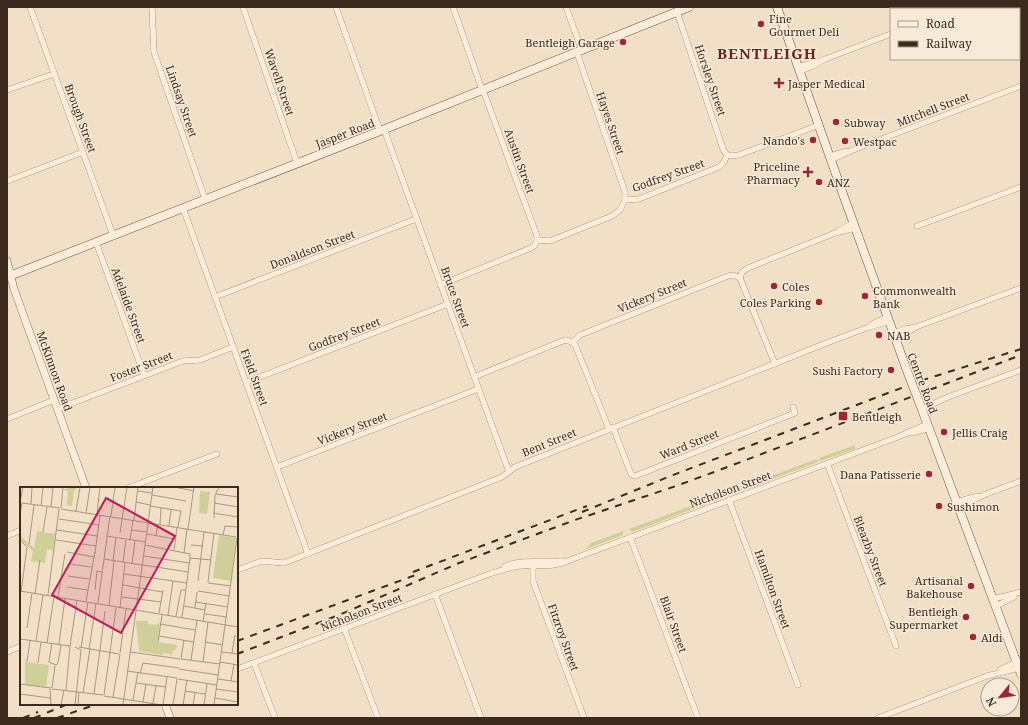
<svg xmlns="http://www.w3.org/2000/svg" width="1028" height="725" viewBox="0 0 1028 725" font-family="'Noto Serif',serif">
<rect width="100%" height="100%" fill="#f1dfc6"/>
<!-- green -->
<g fill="#cfd099">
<polygon points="855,445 855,449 820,461 819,458"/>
<polygon points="817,459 818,462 632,532 629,529"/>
<polygon points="623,531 623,535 586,549 591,543"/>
</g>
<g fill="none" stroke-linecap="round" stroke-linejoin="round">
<defs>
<g id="minor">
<polyline points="30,7 113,235"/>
<polyline points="152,7 154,52 205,199"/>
<polyline points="243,7 297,163"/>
<polyline points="336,7 380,131"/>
<polyline points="453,7 480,84 486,98 537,236 537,240"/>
<polyline points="566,7 582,51"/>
<polyline points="959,9 964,7"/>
<polyline points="677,12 723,149 727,155"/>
<polyline points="577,53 625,192 625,200"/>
<polyline points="798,67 819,61"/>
<polyline points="800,71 813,66 825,59 891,34"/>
<polyline points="7,90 54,74"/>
<polyline points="384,129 509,472"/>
<polyline points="830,156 846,151"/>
<polyline points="831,160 853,150 1021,86"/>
<polyline points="7,181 83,152"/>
<polyline points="183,208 308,554"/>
<polyline points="917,226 1021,187"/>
<polyline points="839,231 853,223"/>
<polyline points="96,242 144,375"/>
<polyline points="740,278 742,272 748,268 835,233 855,228"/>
<polyline points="740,278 775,364"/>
<polyline points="440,285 531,248 535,245 537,240 550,241 612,216 620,210 625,200 639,199 719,167 724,162 727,155 732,156 739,155 819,125"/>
<polyline points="215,297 416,219"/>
<polyline points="872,324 887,317"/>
<polyline points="893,333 906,329 916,327 1021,288"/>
<polyline points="895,337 907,333 914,328"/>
<polyline points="573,342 576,347 609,429"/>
<polyline points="474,377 565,340 573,342 580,335 728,276 733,275 740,278"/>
<polyline points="247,382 448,304"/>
<polyline points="57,409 183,361 200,360 233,347"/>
<polyline points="922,409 948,397 1021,370"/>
<polyline points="7,419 54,400"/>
<polyline points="613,427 631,474 635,476 795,413 793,407"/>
<polyline points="912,433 929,428"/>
<polyline points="827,463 896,646"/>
<polyline points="277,467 478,389"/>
<polyline points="128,488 217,454"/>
<polyline points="729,500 798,685"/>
<polyline points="956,502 978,496"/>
<polyline points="958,507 986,494 1021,481"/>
<polyline points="7,536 21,530"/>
<polyline points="630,537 698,718"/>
<polyline points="533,562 533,581 584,718"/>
<path d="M 505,566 C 526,558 541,564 562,561"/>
<polyline points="237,570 262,561 284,563 502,477 515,467 829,342 869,327 889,321"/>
<polyline points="435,594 481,718"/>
<polyline points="993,599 1021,592"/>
<polyline points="996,606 1014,597"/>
<polyline points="344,628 378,718"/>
<polyline points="7,652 21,646"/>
<polyline points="254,663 275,718"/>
<path d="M 237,669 L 492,573 C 502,570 511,567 520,566 C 539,564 552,569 570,560 L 898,437 L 927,424"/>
<polyline points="1000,670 1016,662"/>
<polyline points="878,718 987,676 1019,668"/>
</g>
<g id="tertiary">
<polyline points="7,261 14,289 86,488"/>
<polyline points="165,704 170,718"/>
</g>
<g id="secondary">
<polyline points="777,7 844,197 909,376"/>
<polyline points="7,277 380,131 689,7"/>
<polyline points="918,399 1021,674"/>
</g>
</defs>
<!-- minor casing -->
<use href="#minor" stroke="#8d705a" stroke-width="6"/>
<!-- tertiary casing -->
<use href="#tertiary" stroke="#8d705a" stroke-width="8"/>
<!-- secondary casing -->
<use href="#secondary" stroke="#6f513d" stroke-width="9"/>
<!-- minor -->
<use href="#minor" stroke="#fbedda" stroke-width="5.5"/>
<!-- tertiary -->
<use href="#tertiary" stroke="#fbedda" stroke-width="7"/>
<!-- secondary -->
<use href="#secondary" stroke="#fbedda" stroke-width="8"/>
<!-- rail -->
<g stroke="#3c2a1f" stroke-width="2" stroke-dasharray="7 7" stroke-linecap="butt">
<polyline points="582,512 668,477 888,393 923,380 1021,349"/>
<polyline points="413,572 587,506"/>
<polyline points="237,641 421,573"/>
<polyline points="237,654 339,615 459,563 575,520 673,487 717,471 1021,355"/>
<polyline points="23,718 38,712"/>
<polyline points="34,718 68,704"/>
<polyline points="57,718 97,704"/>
</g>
<defs>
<polyline id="secondary-bridge" points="909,376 918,399"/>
</defs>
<!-- secondary-bridge casing -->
<use href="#secondary-bridge" stroke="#6f513d" stroke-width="9" stroke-linecap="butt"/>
<!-- secondary-bridge -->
<use href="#secondary-bridge" stroke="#fbedda" stroke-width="8"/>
</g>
<!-- markers -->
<g fill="#9f2734" stroke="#f7ead6" stroke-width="1.5">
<circle cx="761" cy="24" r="4"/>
<circle cx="623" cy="42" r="4"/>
<path d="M777 77h4v4h4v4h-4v4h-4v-4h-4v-4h4z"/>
<circle cx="836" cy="122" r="4"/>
<circle cx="813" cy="140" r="4"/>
<circle cx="845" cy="141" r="4"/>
<path d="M806 166h4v4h4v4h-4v4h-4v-4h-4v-4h4z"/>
<circle cx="819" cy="182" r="4"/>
<circle cx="774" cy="286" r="4"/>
<circle cx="865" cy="296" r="4"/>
<circle cx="819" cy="302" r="4"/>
<circle cx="879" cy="335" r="4"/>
<circle cx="891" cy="370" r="4"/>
<rect x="838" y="411" width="10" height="10" rx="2"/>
<circle cx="944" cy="432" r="4"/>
<circle cx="929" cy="474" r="4"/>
<circle cx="939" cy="506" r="4"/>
<circle cx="971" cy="586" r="4"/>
<circle cx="966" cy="617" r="4"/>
<circle cx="973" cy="637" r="4"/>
</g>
<g text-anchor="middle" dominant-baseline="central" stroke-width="3" stroke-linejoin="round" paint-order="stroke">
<!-- poi labels -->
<g font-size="11" fill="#3c2a1f" stroke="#f7ead6" text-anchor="start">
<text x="769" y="18">Fine<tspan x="769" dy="13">Gourmet Deli</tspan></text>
<text x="615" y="42" text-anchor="end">Bentleigh Garage</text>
<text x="788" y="83">Jasper Medical</text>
<text x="844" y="122">Subway</text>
<text x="805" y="140" text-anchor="end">Nando's</text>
<text x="853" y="141">Westpac</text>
<text x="800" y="166" text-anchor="end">Priceline<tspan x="800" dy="13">Pharmacy</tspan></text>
<text x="827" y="182">ANZ</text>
<text x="782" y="286">Coles</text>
<text x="873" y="290">Commonwealth<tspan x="873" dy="13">Bank</tspan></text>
<text x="811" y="302" text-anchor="end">Coles Parking</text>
<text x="887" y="335">NAB</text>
<text x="883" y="370" text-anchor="end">Sushi Factory</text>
<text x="852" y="416">Bentleigh</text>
<text x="952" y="432">Jellis Craig</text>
<text x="921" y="474" text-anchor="end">Dana Patisserie</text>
<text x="947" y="506">Sushimon</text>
<text x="963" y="580" text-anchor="end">Artisanal<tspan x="963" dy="13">Bakehouse</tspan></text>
<text x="958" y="611" text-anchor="end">Bentleigh<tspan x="958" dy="13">Supermarket</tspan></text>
<text x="981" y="637">Aldi</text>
</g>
<!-- street labels -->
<g font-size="11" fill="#3c2a1f" stroke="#f7ead6">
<text transform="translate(711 80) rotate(71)">Horsley Street</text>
<text transform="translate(280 82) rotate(71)">Wavell Street</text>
<text transform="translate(182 101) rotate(71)">Lindsay Street</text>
<text transform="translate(933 109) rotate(-21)">Mitchell Street</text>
<text transform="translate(81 118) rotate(70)">Brough Street</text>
<text transform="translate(611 123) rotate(71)">Hayes Street</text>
<text transform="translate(345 133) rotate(-21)">Jasper Road</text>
<text transform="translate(520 161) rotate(70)">Austin Street</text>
<text transform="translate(668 175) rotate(-20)">Godfrey Street</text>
<text transform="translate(312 249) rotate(-21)">Donaldson Street</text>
<text transform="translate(652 295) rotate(-22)">Vickery Street</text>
<text transform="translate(456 297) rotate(70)">Bruce Street</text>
<text transform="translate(129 305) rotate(70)">Adelaide Street</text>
<text transform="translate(344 334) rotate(-21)">Godfrey Street</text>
<text transform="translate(141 366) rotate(-21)">Foster Street</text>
<text transform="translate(55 371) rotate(70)">McKinnon Road</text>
<text transform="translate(255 377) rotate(70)">Field Street</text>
<text transform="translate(923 383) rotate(69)">Centre Road</text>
<text transform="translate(352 428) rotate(-21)">Vickery Street</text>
<text transform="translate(549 442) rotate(-22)">Bent Street</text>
<text transform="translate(689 444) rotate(-22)">Ward Street</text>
<text transform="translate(730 489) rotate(-20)">Nicholson Street</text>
<text transform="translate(871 551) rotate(69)">Bleazby Street</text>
<text transform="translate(773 589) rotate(70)">Hamilton Street</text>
<text transform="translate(361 612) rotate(-21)">Nicholson Street</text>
<text transform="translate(674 624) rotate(70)">Blair Street</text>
<text transform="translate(564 637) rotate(70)">Fitzroy Street</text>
</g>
<!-- district labels -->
<g font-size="15" font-weight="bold" letter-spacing="1" fill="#6b241c" stroke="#f7ead6">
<text x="767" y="53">BENTLEIGH</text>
</g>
</g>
<!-- overview -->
<g transform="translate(20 487)">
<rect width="218" height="218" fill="#f1dfc6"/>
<path d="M 49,0 L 58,0 L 54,4 L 52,19 L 47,18 L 48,4 L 44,3 ZM 180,4 L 190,5 L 187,27 L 179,26 ZM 17,44 L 35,47 L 33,63 L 27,62 L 25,76 L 11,74 L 13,64 L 0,52 L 0,49 L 14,61 ZM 199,48 L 216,51 L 211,94 L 193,91 ZM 116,134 L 128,134 L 128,137 L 135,138 L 140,136 L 137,155 L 157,158 L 156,163 L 153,163 L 152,168 L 144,165 L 143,168 L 119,164 ZM 5,175 L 29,178 L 26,200 L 5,197 Z" fill="#cfd099"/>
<path fill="none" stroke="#a99783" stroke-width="1" d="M 154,0 L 174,4M 118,4 L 132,6M 196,7 L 218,10M 132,8 L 166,14M 0,15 L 3,0M 116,15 L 130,18M 194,16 L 218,20M 11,17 L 12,0M 21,19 L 23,0M 130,19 L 161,24 L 158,40M 31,20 L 33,0M 41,21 L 43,0M 41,22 L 216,50M 56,24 L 60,0M 66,26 L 70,0M 193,26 L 218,30M 0,27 L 2,16 L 40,21M 77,27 L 80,0M 91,29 L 95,0M 194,31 L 195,8 L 199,0M 39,32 L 79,38M 114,33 L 118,0M 140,38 L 141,21M 149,39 L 151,23M 168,42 L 174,0M 37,43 L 77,49M 112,43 L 126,45M 23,45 L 27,20M 100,46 L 107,0M 127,47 L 155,52M 203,48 L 205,39 L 218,40M 86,49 L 126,55M 136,49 L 138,37M 0,53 L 7,60 L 1,105M 36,53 L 76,59M 110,53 L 113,33M 9,57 L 14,18M 125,58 L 170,67 L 170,71M 171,58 L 183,59M 154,64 L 157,40M 47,65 L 74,70M 75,66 L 80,28M 164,66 L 167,42M 124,69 L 169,76M 170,71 L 191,73M 84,72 L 122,78M 93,74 L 96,51M 103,75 L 106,53M 50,77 L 71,80M 112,77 L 115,54M 123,78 L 168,85M 104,87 L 167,96M 48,89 L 69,92M 178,94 L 184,45M 188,95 L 194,46M 188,96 L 211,99M 103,98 L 120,101M 47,100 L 68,103M 120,101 L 142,105M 166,102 L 170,71M 75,103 L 77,84 L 82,85M 0,104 L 218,140M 178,104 L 210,109M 15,107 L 20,73M 28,108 L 39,22M 38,110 L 45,67M 102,110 L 118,112M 118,112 L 141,115M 66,114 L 75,65M 175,115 L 208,120M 78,116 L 90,29M 89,118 L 94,74M 164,119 L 185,123M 100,120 L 105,76M 175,121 L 177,105M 139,126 L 143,103M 185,127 L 207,130M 148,128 L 153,94M 156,129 L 161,103 L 166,103M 162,130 L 166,103M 183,134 L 186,116M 140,137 L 175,143M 7,141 L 12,106M 139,149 L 174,155M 0,152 L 50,159M 16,154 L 23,108M 138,155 L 142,128M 185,155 L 203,158M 27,156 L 34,110M 32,156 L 29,175 L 36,178 L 38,176 L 41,158M 39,157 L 45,111M 50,159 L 57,113M 59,160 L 99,167M 61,161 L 68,115M 69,162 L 76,116M 80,163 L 85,124M 90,165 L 96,121M 111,165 L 160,172M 202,165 L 218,167M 100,166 L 106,122M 212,166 L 215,148M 161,171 L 164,153M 161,172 L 200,177M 171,173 L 177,133M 7,175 L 10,153M 183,175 L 188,135M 200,175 L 218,178M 18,176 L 21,155M 159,182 L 198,188M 107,184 L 157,191M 120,186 L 123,176 L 159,181M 158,192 L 197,198M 198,192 L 218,195M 211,194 L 214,177M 116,196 L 146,200M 0,197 L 31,201M 32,201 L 35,179M 30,202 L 31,218M 32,202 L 83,208M 196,202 L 218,205M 46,203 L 50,159M 165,204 L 185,207M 63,206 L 70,162M 0,207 L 30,211M 74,207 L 80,163M 84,208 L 90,165M 84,209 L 142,218M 93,210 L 100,167M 195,211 L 218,215M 113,213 L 118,185M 123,215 L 126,197M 133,216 L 136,199M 41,218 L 44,203M 55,218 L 61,163 L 55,160M 58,218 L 59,205M 103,218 L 133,0M 143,218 L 147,190M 153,218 L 157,192M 163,218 L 167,193M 173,218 L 175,206M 184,218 L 187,197M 194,218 L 217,51"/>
<path fill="#c2185b" fill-opacity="0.15" stroke="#c2185b" stroke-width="2" d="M 86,11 L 155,49 L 101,146 L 32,108 Z"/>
<rect width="218" height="218" fill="none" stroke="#3c2a1f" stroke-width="2"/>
</g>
<!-- border -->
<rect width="1028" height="725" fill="none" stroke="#3c2a1f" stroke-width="16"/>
<!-- legend -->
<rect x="890" y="8" width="130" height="52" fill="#f7ead6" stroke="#ac9d8d"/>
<rect x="898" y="21" width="20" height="6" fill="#fbedda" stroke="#ac9d8d"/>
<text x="926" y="28" font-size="12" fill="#3c2a1f">Road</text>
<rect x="898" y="41" width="20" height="6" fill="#3c2a1f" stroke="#ac9d8d"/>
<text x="926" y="48" font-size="12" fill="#3c2a1f">Railway</text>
<!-- north arrow -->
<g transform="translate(1000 697) rotate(241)"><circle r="19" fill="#f7ead6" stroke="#ac9d8d"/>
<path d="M0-3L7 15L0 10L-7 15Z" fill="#9f2734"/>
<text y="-6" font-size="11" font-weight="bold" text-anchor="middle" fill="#3c2a1f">N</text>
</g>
</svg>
